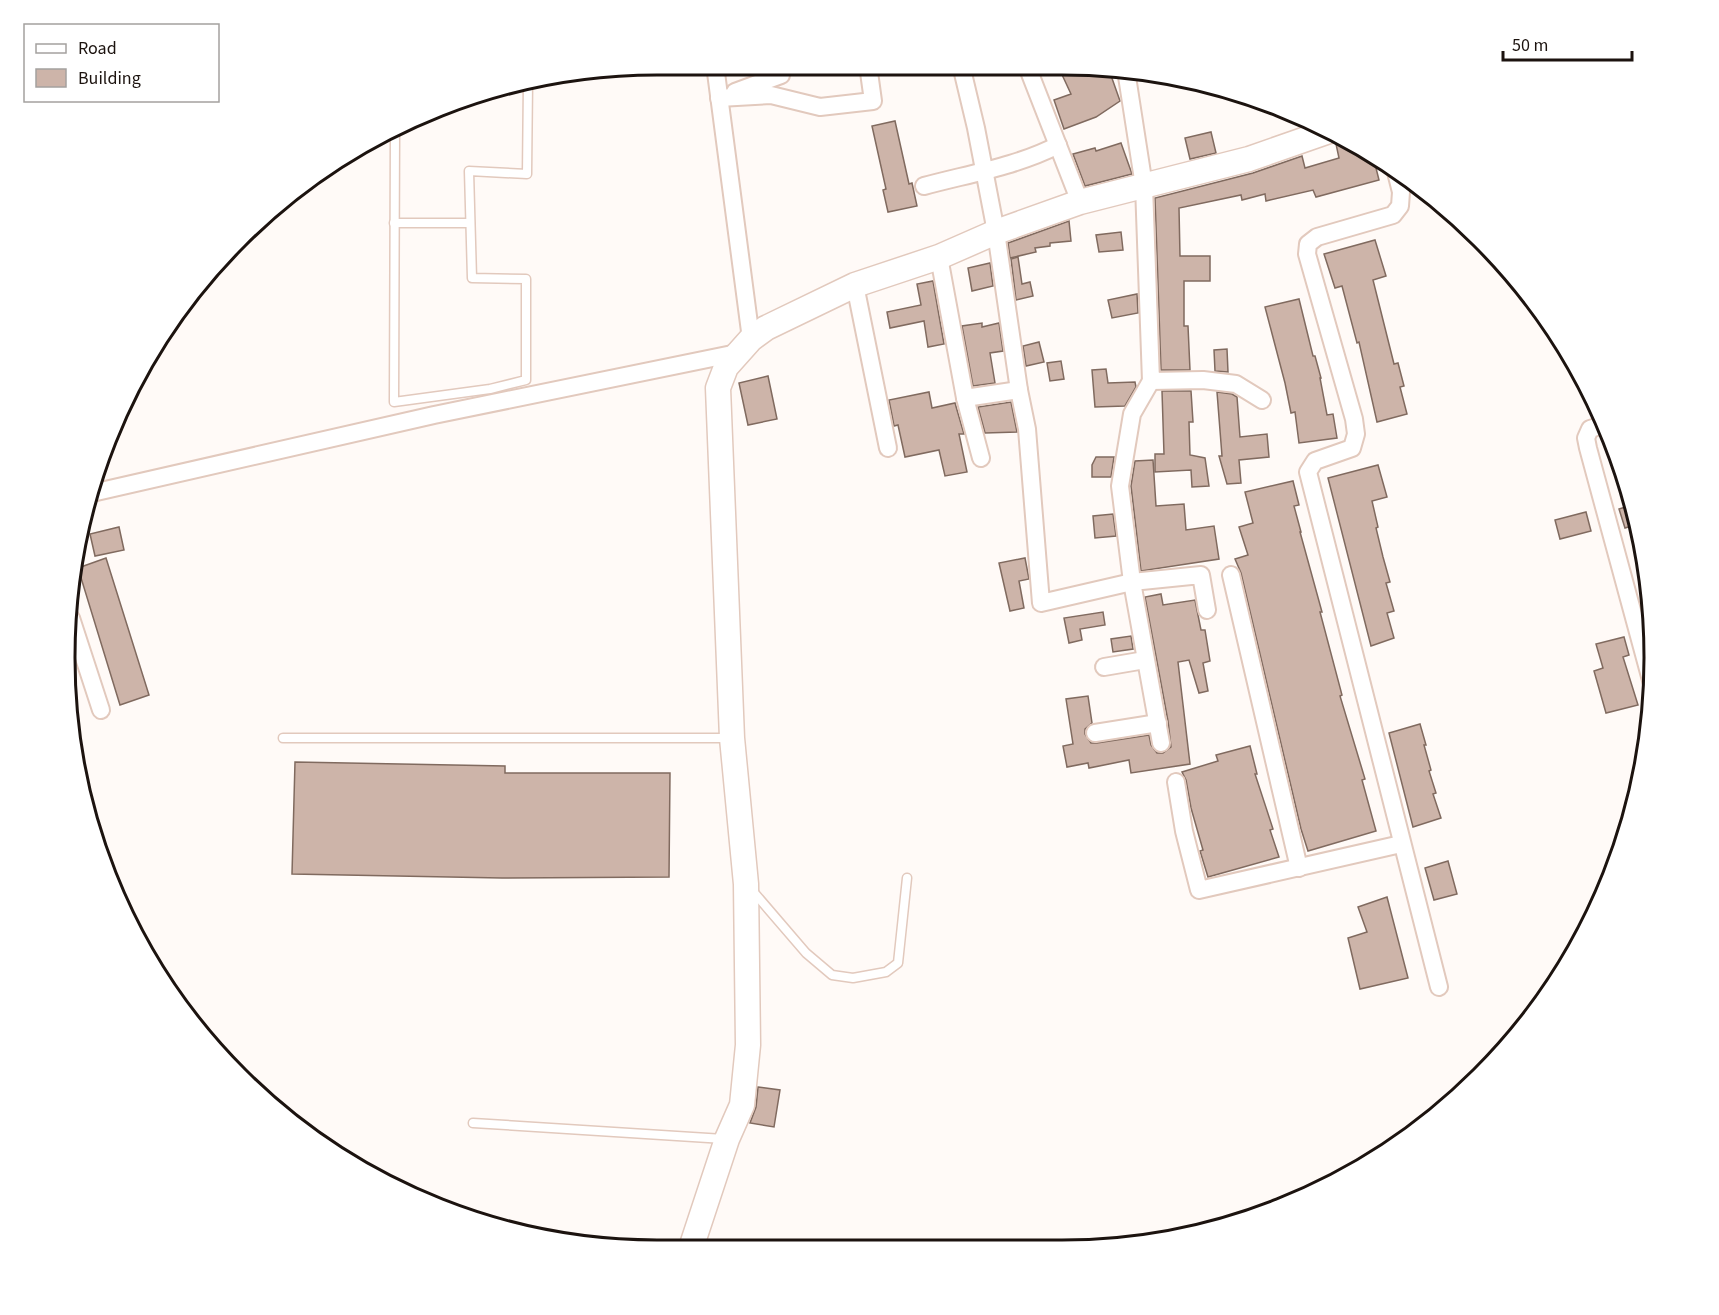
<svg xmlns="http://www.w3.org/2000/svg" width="1719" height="1315" viewBox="0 0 1719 1315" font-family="'Source Sans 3',sans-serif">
<rect width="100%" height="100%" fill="#fffaf7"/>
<!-- building -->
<g fill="#cdb4a9" stroke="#806a5f" stroke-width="1.5">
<polygon points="1058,66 1108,67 1120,101 1096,117 1064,129 1054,100 1071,94"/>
<polygon points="895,121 909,184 912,183 917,206 888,212 883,190 886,189 872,126"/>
<polygon points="1211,132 1216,153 1190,159 1185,138"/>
<polygon points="1344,137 1361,147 1364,158 1373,156 1379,180 1316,197 1313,190 1266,201 1265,194 1242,200 1241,195 1179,208 1180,256 1210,256 1210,281 1184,281 1184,326 1188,326 1190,370 1161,370 1155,198 1253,173 1302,156 1305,168 1339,158 1336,144"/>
<polygon points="1121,143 1132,174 1085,186 1073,154 1095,148 1096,151"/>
<polygon points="1069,221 1071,241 1050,243 1050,246 1035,248 1036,252 1010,258 1008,243"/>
<polygon points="1121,232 1123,250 1099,252 1096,235"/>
<polygon points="1375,240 1386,276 1373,280 1394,364 1398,363 1404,386 1400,387 1407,414 1377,422 1359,342 1357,343 1342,286 1335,288 1324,254"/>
<polygon points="1018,257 1022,284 1030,282 1033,296 1016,300 1011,259"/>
<polygon points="990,263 993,286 972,291 968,268"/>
<polygon points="933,281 944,344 928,347 924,321 890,328 887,312 921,305 917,284"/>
<polygon points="1137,294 1138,313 1112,318 1108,300"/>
<polygon points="1299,299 1313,356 1315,356 1321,378 1320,378 1327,415 1333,414 1337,438 1299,443 1295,412 1291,413 1285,383 1265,307"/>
<polygon points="982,323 982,327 999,323 1003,351 990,353 995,383 973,386 962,326"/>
<polygon points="1039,342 1044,362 1026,366 1023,346"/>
<polygon points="1227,349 1228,372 1215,371 1214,350"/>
<polygon points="1061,361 1064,379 1050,381 1047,363"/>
<polygon points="1106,369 1108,383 1135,382 1136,387 1125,406 1095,407 1092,370"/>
<polygon points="768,376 777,419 748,425 739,383"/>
<polygon points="1162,391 1191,391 1193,422 1189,422 1190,455 1205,458 1209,486 1192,487 1191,470 1155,472 1155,454 1164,454"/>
<polygon points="929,392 932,408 955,403 964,434 959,434 967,472 945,476 939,450 905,457 898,425 894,426 889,400"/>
<polygon points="1217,392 1232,394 1237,397 1240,437 1267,434 1269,457 1239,460 1241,483 1227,484 1219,456 1222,456"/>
<polygon points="1011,402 1017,432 985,433 978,407"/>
<polygon points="1096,457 1114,457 1111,477 1092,477 1092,465"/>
<polygon points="1153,460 1156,506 1184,504 1186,530 1214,526 1219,559 1141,571 1131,486 1135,461"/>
<polygon points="1378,465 1387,497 1372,501 1378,527 1376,528 1383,557 1390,582 1386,583 1394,611 1387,613 1394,638 1371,646 1328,478"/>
<polygon points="1293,481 1299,505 1294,506 1301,532 1300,532 1322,612 1320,612 1342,695 1340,696 1365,779 1362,780 1376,831 1308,851 1301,829 1241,573 1235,559 1248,555 1239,527 1253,523 1245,492"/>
<polygon points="1632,505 1638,524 1625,528 1619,509"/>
<polygon points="1586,512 1591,531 1560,539 1555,520"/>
<polygon points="1113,514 1116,536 1095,538 1093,516"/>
<polygon points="119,527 124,550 95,556 90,534"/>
<polygon points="106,558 149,695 120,705 78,568"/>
<polygon points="1025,558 1029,579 1019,581 1024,608 1010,611 999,563"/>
<polygon points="1161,594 1163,605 1195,600 1201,630 1205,630 1210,661 1203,663 1208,691 1199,693 1189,660 1178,662 1190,764 1131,773 1129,760 1089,768 1088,763 1067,767 1063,746 1073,744 1066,699 1088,696 1092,723 1085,729 1085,734 1091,743 1097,743 1149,735 1151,745 1157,753 1163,753 1171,747 1168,721 1145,597"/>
<polygon points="1103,612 1105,625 1080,629 1082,640 1069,643 1064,618"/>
<polygon points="1131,636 1133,649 1113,652 1111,639"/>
<polygon points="1624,637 1629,655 1623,657 1638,705 1606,713 1594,671 1603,668 1596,644"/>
<polygon points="1420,724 1426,745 1424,745 1431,770 1429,771 1436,793 1433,794 1441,818 1413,827 1389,733"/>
<polygon points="1250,746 1257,774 1255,774 1273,829 1270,830 1279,857 1208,877 1200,851 1203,850 1191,808 1186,780 1182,772 1218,761 1216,755"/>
<polygon points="295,762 505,766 505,773 670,773 669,877 502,878 292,874"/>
<polygon points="1448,861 1457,894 1434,900 1425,868"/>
<polygon points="1387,897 1408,978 1360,989 1348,938 1367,932 1358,907"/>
<polygon points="758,1087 780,1090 774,1127 750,1123 756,1107"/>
</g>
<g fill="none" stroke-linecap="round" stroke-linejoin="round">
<defs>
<g id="lane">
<polyline points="395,130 394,402 490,389 526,380 526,279 472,278 469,171 527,174 528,82"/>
<polyline points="394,223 470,223"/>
<polyline points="283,738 731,738"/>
<polyline points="751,889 806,953 832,975 853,978 886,972 898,963 907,878"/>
<polyline points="473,1123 724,1139"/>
</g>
<g id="street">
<polyline points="715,65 751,339"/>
<polyline points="961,65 976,128 996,232 1019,390 1027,429 1041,603 1132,582 1201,575 1207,610"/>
<polyline points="1027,66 1080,202"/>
<polyline points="1126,70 1144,186 1151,381 1203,380 1236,384 1262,400"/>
<polyline points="735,92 781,75 782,65"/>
<polyline points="719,98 771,95 820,107 873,101 868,65"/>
<polyline points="1395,168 1401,192 1400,206 1393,215 1317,237 1308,244 1307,254 1354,419 1356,434 1352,448 1315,461 1308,472 1439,987"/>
<path d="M 924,186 C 968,174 1018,166 1058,145"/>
<polyline points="939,257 965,398 981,458"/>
<polyline points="855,285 888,448"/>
<polyline points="1151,381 1132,414 1120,486 1132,582 1161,743"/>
<polyline points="965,398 1019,390"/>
<polyline points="1606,424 1590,429 1586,438 1588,448 1652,684"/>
<polyline points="92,493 434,415 737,353"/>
<polyline points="1231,575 1299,868"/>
<polyline points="71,618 101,710"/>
<polyline points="1104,667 1145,660"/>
<polyline points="1095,733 1158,723"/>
<polyline points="1176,782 1184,831 1199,890 1401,844"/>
</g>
<polyline id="secondary" points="692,1245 727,1139 742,1105 748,1045 746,884 732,738 718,388 726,367 751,339 766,328 855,285 939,257 996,232 1080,202 1249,159 1332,130"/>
</defs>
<!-- lane casing -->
<use href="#lane" stroke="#e2c9bd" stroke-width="11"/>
<!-- street casing -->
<use href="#street" stroke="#e2c9bd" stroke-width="20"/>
<!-- secondary casing -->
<use href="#secondary" stroke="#e2c9bd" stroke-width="27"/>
<!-- lane -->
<use href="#lane" stroke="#fff" stroke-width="8"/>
<!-- street -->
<use href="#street" stroke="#fff" stroke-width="16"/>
<!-- secondary -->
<use href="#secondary" stroke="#fff" stroke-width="24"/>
</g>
<!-- crop -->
<path d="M0 0H1719V1315H0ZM657 75H1062A582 582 0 0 1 1644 657V658A582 582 0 0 1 1062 1240H657A582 582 0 0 1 75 658V657A582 582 0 0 1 657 75Z" fill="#fff" fill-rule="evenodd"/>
<path fill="none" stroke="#1c130f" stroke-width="3" d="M657 75H1062A582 582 0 0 1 1644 657V658A582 582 0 0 1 1062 1240H657A582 582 0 0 1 75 658V657A582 582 0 0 1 657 75Z"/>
<!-- legend -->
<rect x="24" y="24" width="195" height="78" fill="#ffffff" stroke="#a4a19f" stroke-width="1.5"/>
<rect x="36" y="44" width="30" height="9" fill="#ffffff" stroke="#a4a19f" stroke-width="1.5"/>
<text x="78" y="54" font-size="18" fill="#1c130f">Road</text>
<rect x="36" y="69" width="30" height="18" fill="#cdb4a9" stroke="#a4a19f" stroke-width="1.5"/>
<text x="78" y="84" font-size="18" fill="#1c130f">Building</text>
<!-- scale -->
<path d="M1503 51v9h129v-9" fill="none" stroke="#1c130f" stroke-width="3"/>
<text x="1512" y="51" font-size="18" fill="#1c130f" stroke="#ffffff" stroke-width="4.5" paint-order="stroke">50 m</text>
</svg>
